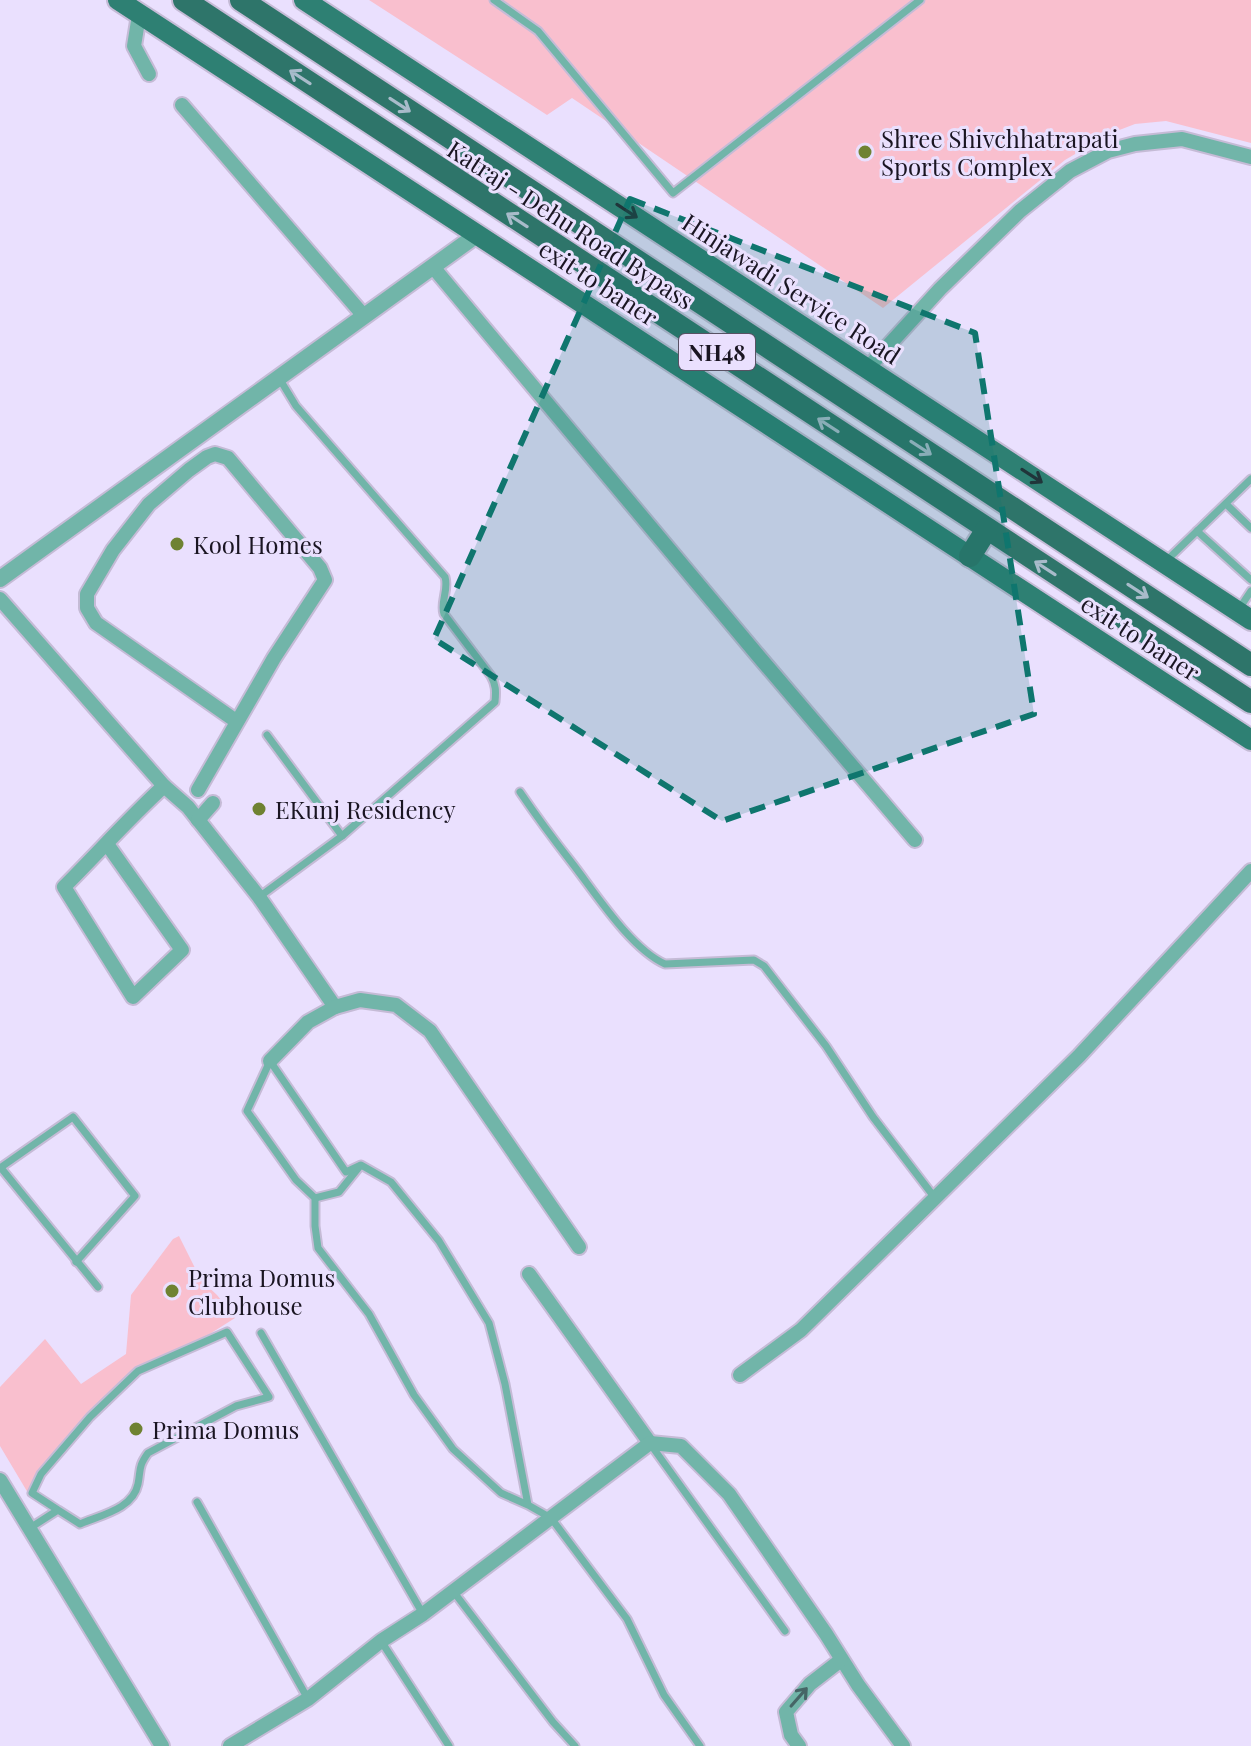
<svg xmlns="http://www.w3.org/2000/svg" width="1251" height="1746" viewBox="0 0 1251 1746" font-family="'Playfair Display',serif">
<rect width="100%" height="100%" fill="#eae0fe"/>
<!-- green -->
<g fill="#f9bfce">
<polygon points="369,0 1251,0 1251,143 1166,121 1135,124 1109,134 1065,160 883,308 572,98 547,115"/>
<polygon points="179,1236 201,1280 217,1295 235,1318 197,1342 138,1371 66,1437 28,1493 0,1446 0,1387 45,1339 81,1384 126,1354 131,1295 173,1239"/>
</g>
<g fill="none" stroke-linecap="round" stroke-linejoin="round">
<defs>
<g id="service">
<polyline points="494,0 538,31 673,193 920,0"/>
<polyline points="1226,504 1251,528"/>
<polyline points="1197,531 1251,580"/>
<polyline points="1166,561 1251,479"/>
<polyline points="1239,609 1251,591"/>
<polyline points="267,735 342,836"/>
<path d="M 520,792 C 537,817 554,840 572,863 C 596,894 631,949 665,964 L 754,960 L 764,966 L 826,1046 L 873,1117 L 935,1198"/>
<path d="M 259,897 L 342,836 L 495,702 C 496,691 496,685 491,676 L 444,614 C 440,602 449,590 445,577 L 296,406 L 279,378"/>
<polyline points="0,1168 73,1117 135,1196 76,1262"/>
<polyline points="1,1168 98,1287"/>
<polyline points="315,1198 339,1192 360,1166"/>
<polyline points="261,1333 423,1614"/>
<polyline points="651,1445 785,1631"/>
<polyline points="197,1502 308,1699"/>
<polyline points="528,1505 501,1493 453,1449 414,1395 369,1314 318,1248 315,1226 315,1198 296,1180 247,1111 270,1061 346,1172 361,1165 391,1182 439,1241 489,1323 505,1384 528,1505 551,1518 627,1619 664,1695 700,1746"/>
<path d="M 30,1528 L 58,1510 L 80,1524 C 101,1515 133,1509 138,1484 C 141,1469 138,1467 148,1453 L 236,1406 L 269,1397 L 227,1332 L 138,1371 L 90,1417 L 41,1474 L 32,1493 L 58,1510"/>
<polyline points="453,1591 553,1722 575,1746"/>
<polyline points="381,1641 449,1746"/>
</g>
<g id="minor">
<polyline points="139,15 134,46 149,74"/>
<polyline points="182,105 364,316"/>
<polyline points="433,267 755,652 915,840"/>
<polyline points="867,369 940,289 1020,211 1070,171 1108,151 1135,144 1182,139 1251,157"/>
<polyline points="0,599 164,786 188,807 259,897 335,1007"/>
<polyline points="198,790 274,658 325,580 320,568 228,458 215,454 207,457 189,470 149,504 113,550 87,594 87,608 96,623 236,721"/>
<polyline points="198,820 213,803"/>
<path d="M 107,844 L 182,950 L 133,997 L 64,887 C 98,853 129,818 164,786"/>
<polyline points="270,1061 308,1022 335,1007 360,1000 396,1005 430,1031 579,1247"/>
<polyline points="529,1274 650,1443"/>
<polyline points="740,1375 801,1330 935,1198 1079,1056 1251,871"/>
<polyline points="0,1480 162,1746"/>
<polyline points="230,1746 308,1699 381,1641 423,1614 650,1443 681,1446 729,1494 826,1634 858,1685 903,1746"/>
<polyline points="799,1746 791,1735 786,1712 810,1684 841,1660"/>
</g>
<polyline id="tertiary" points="0,579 478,234"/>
<g id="primary">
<polyline points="118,0 1251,740"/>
<polyline points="304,0 1251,620"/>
</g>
<g id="trunk">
<polyline points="184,0 1251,702"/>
<polyline points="241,0 1251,665"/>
<polyline points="970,556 987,529"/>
</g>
</defs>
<!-- service casing -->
<use href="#service" stroke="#c5bbd6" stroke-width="11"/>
<!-- minor casing -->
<use href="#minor" stroke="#c5bbd6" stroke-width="18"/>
<!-- tertiary casing -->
<use href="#tertiary" stroke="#c5bbd6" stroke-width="20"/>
<!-- primary casing -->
<use href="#primary" stroke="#c5bbd6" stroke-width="24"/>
<!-- trunk casing -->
<use href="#trunk" stroke="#c5bbd6" stroke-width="26"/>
<!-- service -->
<use href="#service" stroke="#71b5a9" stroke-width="7"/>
<!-- minor -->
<use href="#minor" stroke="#71b5a9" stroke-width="14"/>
<!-- tertiary -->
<use href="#tertiary" stroke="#71b5a9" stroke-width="16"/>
<!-- primary -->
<use href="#primary" stroke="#2e8073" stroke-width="20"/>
<!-- trunk -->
<use href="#trunk" stroke="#2e756a" stroke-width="22"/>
</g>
<!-- one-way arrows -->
<defs><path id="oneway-shaft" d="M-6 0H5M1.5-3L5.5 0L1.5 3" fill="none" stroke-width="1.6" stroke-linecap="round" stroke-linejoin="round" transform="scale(2)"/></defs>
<g stroke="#a8bbca">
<use href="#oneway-shaft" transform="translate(300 77) rotate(-147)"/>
<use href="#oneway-shaft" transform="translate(400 105) rotate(33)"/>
<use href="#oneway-shaft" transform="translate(517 220) rotate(-147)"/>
<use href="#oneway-shaft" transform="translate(828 425) rotate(-147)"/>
<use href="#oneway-shaft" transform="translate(921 448) rotate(33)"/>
<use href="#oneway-shaft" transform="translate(1045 568) rotate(-147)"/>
<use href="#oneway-shaft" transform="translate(1138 591) rotate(33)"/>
</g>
<g stroke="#20353a">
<use href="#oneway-shaft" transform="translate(627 211) rotate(33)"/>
<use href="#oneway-shaft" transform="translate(1032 476) rotate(33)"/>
</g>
<use stroke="#466566" href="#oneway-shaft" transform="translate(799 1697) rotate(-49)"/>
<!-- marked area -->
<path fill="#0f766e" fill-opacity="0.2" stroke="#0f766e" stroke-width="6" stroke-dasharray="16 10" stroke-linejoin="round" d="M 630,199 L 975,333 L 1034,714 L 722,821 L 434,639 Z"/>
<!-- markers -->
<g fill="#6f8232" stroke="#eae0fe" stroke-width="3">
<circle cx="865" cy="152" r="8"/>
<circle cx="177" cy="544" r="8"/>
<circle cx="259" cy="809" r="8"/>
<circle cx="172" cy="1291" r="8"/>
<circle cx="136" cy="1429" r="8"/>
</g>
<g text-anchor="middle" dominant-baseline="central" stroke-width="6" stroke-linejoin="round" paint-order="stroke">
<!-- shield labels -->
<rect fill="#eae0fe" stroke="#585264" stroke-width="2" x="679" y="334" width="76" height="36" rx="6"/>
<g font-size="22" font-weight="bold" fill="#1a1522">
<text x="717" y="352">NH48</text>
</g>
<!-- poi labels -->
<g font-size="24" fill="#1a1522" stroke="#eae0fe" text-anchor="start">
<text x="881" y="138">Shree Shivchhatrapati<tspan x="881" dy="28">Sports Complex</tspan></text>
<text x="193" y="544">Kool Homes</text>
<text x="275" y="809">EKunj Residency</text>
<text x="188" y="1277">Prima Domus<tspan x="188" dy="28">Clubhouse</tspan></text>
<text x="152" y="1429">Prima Domus</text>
</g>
<!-- street labels -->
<g font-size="24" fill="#1a1522" stroke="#eae0fe">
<text transform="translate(571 224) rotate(33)">Katraj - Dehu Road Bypass</text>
<text transform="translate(599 282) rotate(33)">exit to baner</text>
<text transform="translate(792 288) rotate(33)">Hinjawadi Service Road</text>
<text transform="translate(1141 637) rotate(33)">exit to baner</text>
</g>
</g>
</svg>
